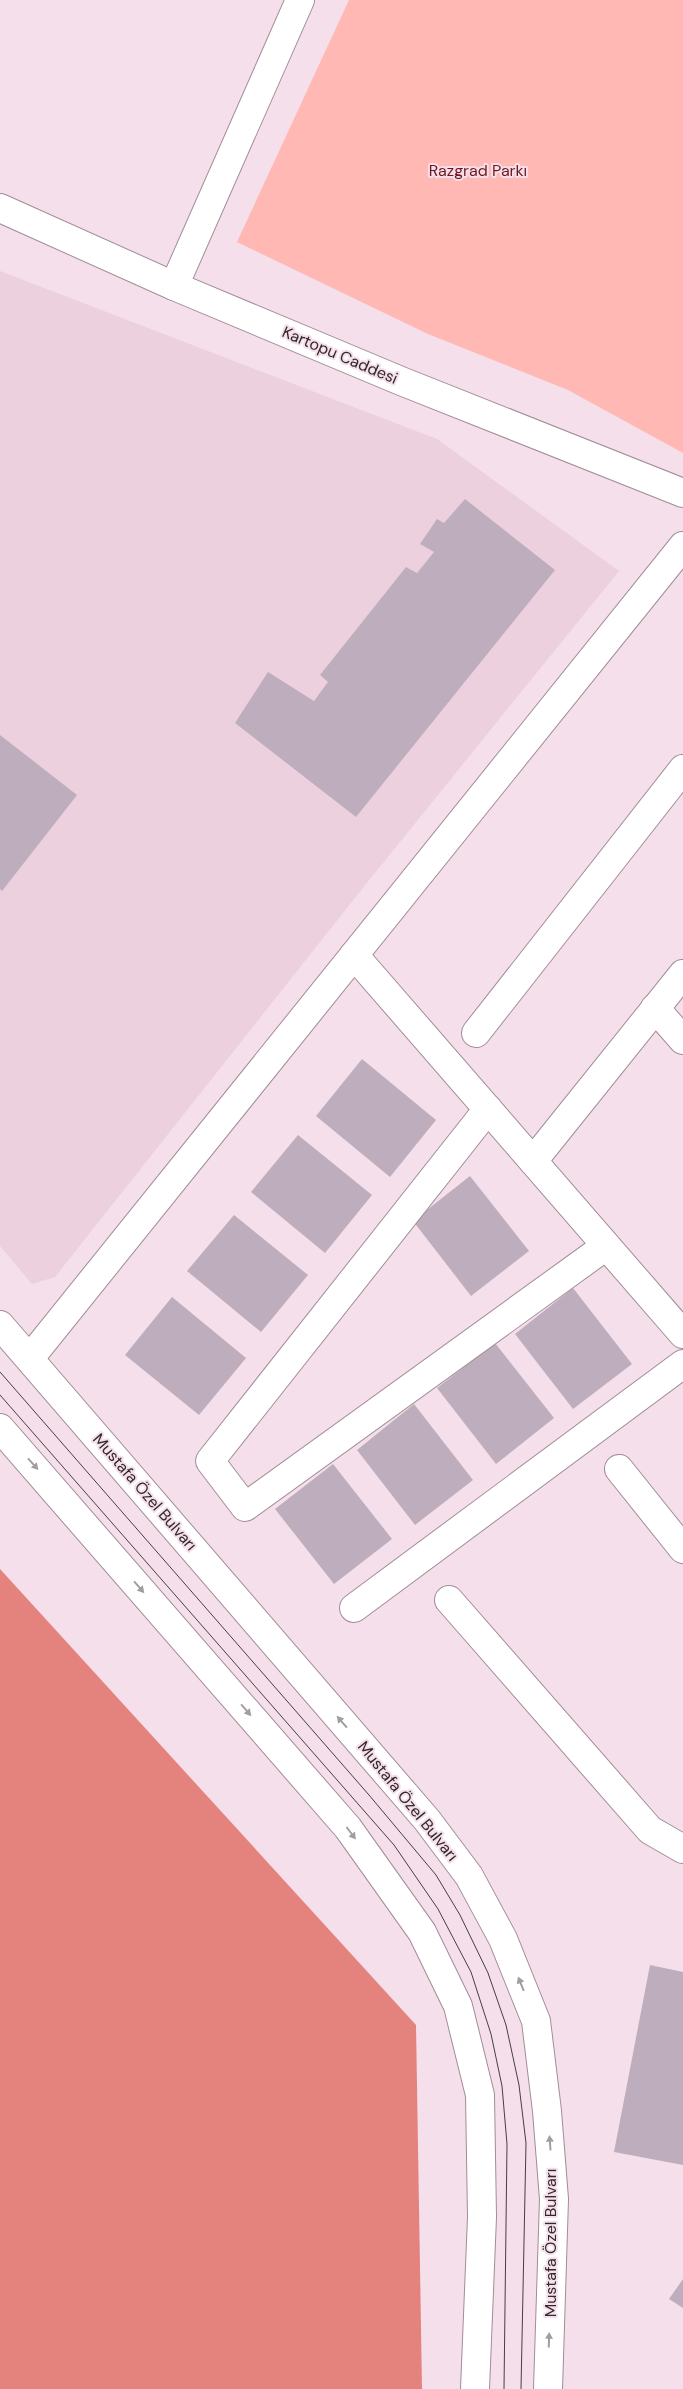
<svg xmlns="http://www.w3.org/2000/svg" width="683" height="2389" viewBox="0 0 683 2389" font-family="'DM Sans',sans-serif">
<rect width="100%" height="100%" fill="#f5dfea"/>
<!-- built -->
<polygon fill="#ecd0dd" points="0,271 437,439 619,571 362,889 55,1277 32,1284 0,1246"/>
<!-- green -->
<polygon fill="#ffb8b3" points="349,0 683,0 683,453 568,390 428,334 237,242"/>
<!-- forest -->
<polygon fill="#e4827e" points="0,1569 416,2025 422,2389 0,2389"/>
<!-- building -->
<g fill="#beaebd">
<polygon points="465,499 555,570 356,817 235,723 268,672 314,701 328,682 320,675 406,567 417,573 434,552 420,544 437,519 444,523"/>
<polygon points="0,735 77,795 2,891 0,889"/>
<polygon points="362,1059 436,1120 390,1177 316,1116"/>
<polygon points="298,1135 372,1195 325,1253 251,1192"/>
<polygon points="470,1176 529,1251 471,1296 413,1221"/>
<polygon points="234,1215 308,1275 261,1332 187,1271"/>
<polygon points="573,1288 632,1364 573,1409 515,1334"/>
<polygon points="172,1297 246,1358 199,1415 125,1355"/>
<polygon points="495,1343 554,1418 496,1464 437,1388"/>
<polygon points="414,1404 473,1480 415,1525 357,1450"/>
<polygon points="333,1464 392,1539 334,1584 275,1509"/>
<polygon points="650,1965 683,1972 683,2165 614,2152"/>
<polygon points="683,2279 683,2308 669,2299"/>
</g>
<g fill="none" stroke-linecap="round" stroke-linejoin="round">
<defs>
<g id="minor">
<polyline points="174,286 300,0"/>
<polyline points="354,955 683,1334"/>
<polyline points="655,1008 683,1040"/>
<polyline points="476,1033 683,769"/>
<polyline points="488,1109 210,1461 245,1507 606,1246"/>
<polyline points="533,1161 683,974"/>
<polyline points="30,1358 683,546"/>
<polyline points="619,1469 683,1549"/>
<polyline points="449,1600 650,1830 683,1849"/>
<polyline points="354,1608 683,1364"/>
</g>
<g id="major">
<polyline points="0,208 174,286 401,381 683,493"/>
<polyline points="0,1325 427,1820 469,1876 503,1939 536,2021 547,2111 554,2199 548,2389"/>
<polyline points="0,1428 348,1828 422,1932 458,2006 480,2095 482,2217 475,2389"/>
</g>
</defs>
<!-- minor casing -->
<use href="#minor" stroke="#a18d97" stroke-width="30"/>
<!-- major casing -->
<use href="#major" stroke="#a18d97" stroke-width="30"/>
<!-- minor -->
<use href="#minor" stroke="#fff" stroke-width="28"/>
<!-- major -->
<use href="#major" stroke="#fff" stroke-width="28"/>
<!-- tram -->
<g stroke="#483e43" stroke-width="1">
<polyline points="0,1372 369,1795 436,1875 460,1915 488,1973 506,2025 519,2085 526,2143 521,2389"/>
<polyline points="0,1395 394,1845 438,1909 471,1972 491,2034 502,2086 507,2144 504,2389"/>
</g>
</g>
<!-- one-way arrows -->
<defs><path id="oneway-solid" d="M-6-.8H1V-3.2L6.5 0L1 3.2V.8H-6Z" transform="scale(1.25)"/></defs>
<g fill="#a29ea0">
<use href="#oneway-solid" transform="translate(33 1464) rotate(48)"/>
<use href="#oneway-solid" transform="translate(139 1587) rotate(49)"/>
<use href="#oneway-solid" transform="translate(246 1710) rotate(49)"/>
<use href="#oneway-solid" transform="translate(342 1722) rotate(-131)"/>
<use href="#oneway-solid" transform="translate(351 1833) rotate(53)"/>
<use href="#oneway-solid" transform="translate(521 1984) rotate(-112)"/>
<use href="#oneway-solid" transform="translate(550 2143) rotate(-94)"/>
<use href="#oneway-solid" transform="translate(549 2340) rotate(-88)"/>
</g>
<g text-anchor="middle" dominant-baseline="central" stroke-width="4" stroke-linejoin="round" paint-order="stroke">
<!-- park labels -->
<g font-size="16" fill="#6e161b" stroke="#f5dfea">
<text x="478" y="170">Razgrad Parkı</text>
</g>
<!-- street labels -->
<g font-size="16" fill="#30282c" stroke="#f5dfea">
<text transform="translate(340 355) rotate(23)">Kartopu Caddesi</text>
<text transform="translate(145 1492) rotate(49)">Mustafa Özel Bulvarı</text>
<text transform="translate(408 1801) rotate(51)">Mustafa Özel Bulvarı</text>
<text transform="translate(550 2243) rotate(-90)">Mustafa Özel Bulvarı</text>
</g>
</g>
</svg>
